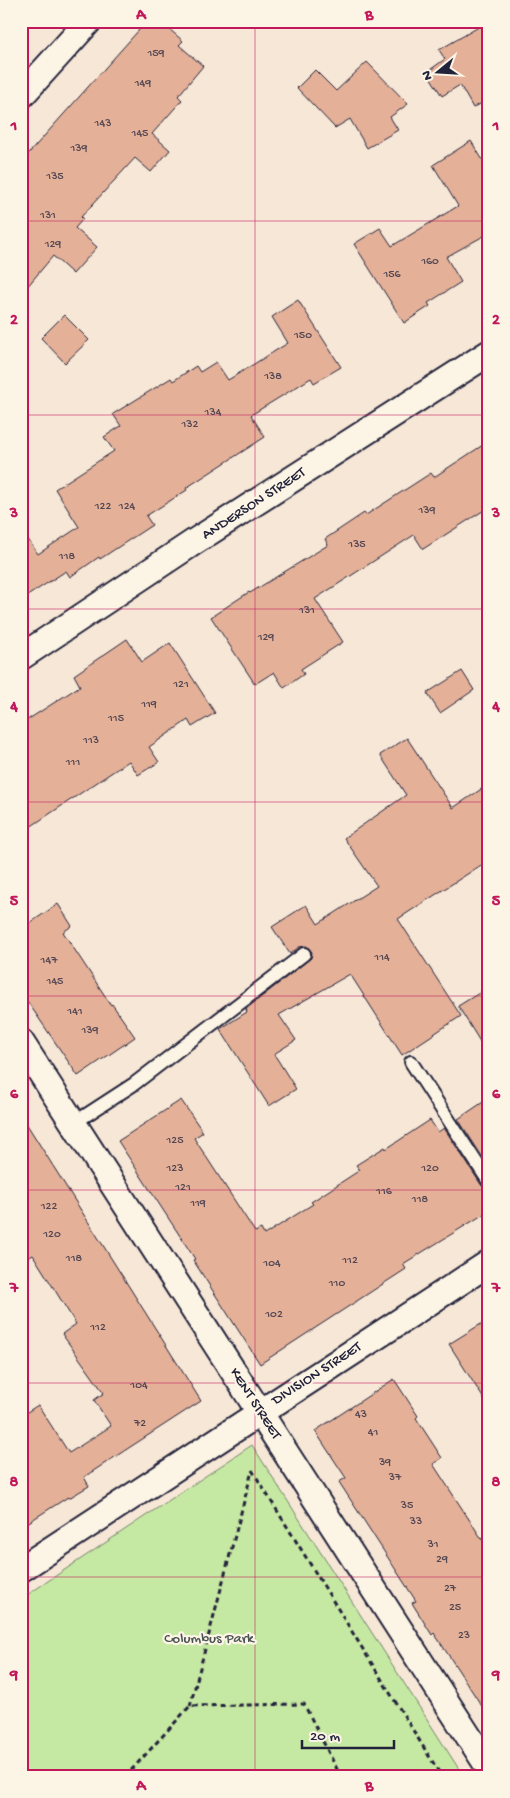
<svg xmlns="http://www.w3.org/2000/svg" width="510" height="1798" viewBox="0 0 510 1798" font-family="'Gochi Hand',sans-serif">
<rect width="100%" height="100%" fill="#f7e7d6"/>
<filter id="ink" filterUnits="userSpaceOnUse"><feTurbulence type="fractalNoise" baseFrequency=".02" numOctaves="2"/><feDisplacementMap in="SourceGraphic" scale="10" xChannelSelector="R" yChannelSelector="G"/><feConvolveMatrix kernelMatrix="1 2 1 2 8 2 1 2 1" color-interpolation-filters="sRGB"/></filter>
<g filter="url(#ink)">
<!-- green -->
<polygon fill="#c5e8a2" stroke="#74856e" points="252,1445 464,1777 21,1777 21,1599"/>
<!-- building -->
<g fill="#e4b098" stroke="#22223b">
<polygon points="147,21 160,21 183,41 179,45 203,66 178,96 182,100 152,134 170,150 151,172 135,158 81,217 83,219 75,228 97,247 73,274 53,256 21,294 21,162"/>
<polygon points="489,21 489,99 473,108 460,85 442,96 427,72 445,59 439,50"/>
<polygon points="367,62 408,104 390,117 398,130 367,148 350,119 335,128 297,88 315,70 336,91"/>
<polygon points="471,141 489,170 489,233 446,257 461,282 428,303 430,306 404,323 354,244 380,228 392,246 458,206 433,165"/>
<polygon points="298,300 341,367 314,383 311,378 251,415 265,437 186,488 187,490 146,516 152,525 100,559 99,557 70,577 66,571 21,600 21,529 38,554 79,527 55,489 114,451 104,437 121,426 113,414 171,378 173,381 196,366 200,372 216,362 228,380 288,343 272,317"/>
<polygon points="64,315 89,340 65,363 41,338"/>
<polygon points="489,441 489,507 423,549 414,535 315,599 343,642 301,669 304,674 284,688 274,672 255,684 211,617 249,592 250,593 328,545 325,539 364,513 366,515 431,473 434,477"/>
<polygon points="127,639 142,662 170,643 215,713 192,727 188,720 149,747 159,762 138,775 129,761 21,833 21,724 80,686 74,675"/>
<polygon points="462,671 474,690 440,713 427,693"/>
<polygon points="407,738 453,808 489,784 489,860 398,919 461,1016 402,1055 350,974 279,1015 296,1040 274,1054 296,1089 269,1106 220,1029 247,1012 246,1009 311,958 312,952 307,946 299,947 290,954 272,927 306,905 318,924 377,886 344,838 406,795 380,755"/>
<polygon points="58,904 72,926 63,932 111,1005 112,1004 135,1037 78,1076 21,992 21,929"/>
<polygon points="489,987 489,1056 458,1006"/>
<polygon points="489,1098 489,1167 458,1119"/>
<polygon points="181,1100 203,1132 194,1138 255,1232 261,1229 264,1235 313,1204 311,1202 360,1170 356,1165 385,1147 386,1149 430,1120 438,1132 444,1128 482,1186 489,1190 489,1211 403,1264 406,1269 260,1364 193,1260 195,1259 118,1141"/>
<polygon points="21,1115 201,1401 84,1477 89,1486 69,1498 68,1497 21,1527 21,1416 38,1405 69,1453 111,1426 94,1400 104,1393 62,1334 76,1324 33,1255 21,1262"/>
<polygon points="489,1319 489,1407 449,1344"/>
<polygon points="394,1379 418,1416 416,1418 442,1458 433,1464 489,1550 489,1717 434,1633 432,1635 412,1603 416,1601 339,1482 346,1478 315,1431"/>
</g>
<g fill="none" stroke-linecap="round" stroke-linejoin="round">
<defs>
<g id="lane">
<polyline points="411,1062 489,1182"/>
<polyline points="74,1123 134,1084 304,954"/>
</g>
<g id="street">
<polyline points="21,96 89,21"/>
<polyline points="21,657 194,542 489,353"/>
<polyline points="21,1042 489,1768"/>
<polyline points="21,1569 489,1263"/>
</g>
</defs>
<!-- lane casing -->
<use href="#lane" stroke="#22223b" stroke-width="16"/>
<!-- street casing -->
<use href="#street" stroke="#22223b" stroke-width="29"/>
<!-- path -->
<g stroke="#22223b" stroke-width="3" stroke-dasharray="5 4" stroke-linecap="butt">
<polyline points="252,1470 442,1777"/>
<polyline points="190,1706 252,1471"/>
<polyline points="125,1777 190,1706 304,1704 341,1777"/>
</g>
<!-- lane -->
<use href="#lane" stroke="#fcf5e5" stroke-width="12"/>
<!-- street -->
<use href="#street" stroke="#fcf5e5" stroke-width="25"/>
</g>
</g>
<!-- grid -->
<path fill="none" stroke="#c2185b" stroke-width="1" stroke-opacity="0.55" d="M 255,21 L 255,1777M 21,221 L 489,221M 21,415 L 489,415M 21,609 L 489,609M 21,802 L 489,802M 21,996 L 489,996M 21,1190 L 489,1190M 21,1383 L 489,1383M 21,1577 L 489,1577"/>
<g text-anchor="middle" dominant-baseline="central" stroke-width="4.5" stroke-linejoin="round" paint-order="stroke">
<!-- number labels -->
<g font-size="12" fill="#524652">
<text x="156" y="54">159</text>
<text x="143" y="84">149</text>
<text x="103" y="124">143</text>
<text x="140" y="134">145</text>
<text x="79" y="149">139</text>
<text x="55" y="177">135</text>
<text x="48" y="216">131</text>
<text x="53" y="245">129</text>
<text x="430" y="262">160</text>
<text x="392" y="275">156</text>
<text x="303" y="336">150</text>
<text x="273" y="377">138</text>
<text x="213" y="413">134</text>
<text x="190" y="425">132</text>
<text x="103" y="507">122</text>
<text x="127" y="507">124</text>
<text x="427" y="511">139</text>
<text x="357" y="545">135</text>
<text x="67" y="557">118</text>
<text x="307" y="611">131</text>
<text x="266" y="638">129</text>
<text x="181" y="685">121</text>
<text x="149" y="705">119</text>
<text x="116" y="719">115</text>
<text x="91" y="741">113</text>
<text x="73" y="763">111</text>
<text x="382" y="958">114</text>
<text x="49" y="961">147</text>
<text x="55" y="982">145</text>
<text x="75" y="1012">141</text>
<text x="90" y="1031">139</text>
<text x="175" y="1141">125</text>
<text x="175" y="1169">123</text>
<text x="430" y="1169">120</text>
<text x="183" y="1188">121</text>
<text x="384" y="1192">116</text>
<text x="420" y="1200">118</text>
<text x="198" y="1204">119</text>
<text x="49" y="1207">122</text>
<text x="52" y="1235">120</text>
<text x="74" y="1259">118</text>
<text x="350" y="1261">112</text>
<text x="272" y="1264">104</text>
<text x="337" y="1284">110</text>
<text x="274" y="1315">102</text>
<text x="98" y="1328">112</text>
<text x="139" y="1386">104</text>
<text x="361" y="1415">43</text>
<text x="140" y="1424">72</text>
<text x="373" y="1433">41</text>
<text x="385" y="1463">39</text>
<text x="395" y="1478">37</text>
<text x="407" y="1506">35</text>
<text x="416" y="1522">33</text>
<text x="433" y="1545">31</text>
<text x="442" y="1560">29</text>
<text x="450" y="1589">27</text>
<text x="455" y="1608">25</text>
<text x="464" y="1636">23</text>
</g>
<!-- street labels -->
<g font-size="15" fill="#22223b" stroke="#fcf5e5">
<text transform="translate(254 504) rotate(-33)">ANDERSON STREET</text>
<text transform="translate(317 1374) rotate(-33)">DIVISION STREET</text>
<text transform="translate(255 1404) rotate(57)">KENT STREET</text>
</g>
<!-- park labels -->
<g font-size="15" fill="#4b5455" stroke="#fcf5e5">
<text x="209" y="1639">Columbus Park</text>
</g>
</g>
<!-- margin -->
<rect width="510" height="1798" fill="none" stroke="#fcf5e5" stroke-width="55"/>
<!-- north arrow -->
<g transform="translate(438 72) rotate(252)" stroke="#fcf5e5" stroke-width="4" paint-order="stroke">
<path d="M0-4L9 19L0 12L-9 19Z" fill="#22223b"/>
<text y="-8" font-size="14" font-weight="bold" text-anchor="middle" fill="#22223b">N</text>
</g>
<!-- scale -->
<path d="M302 1740v8h92v-8" fill="none" stroke="#22223b" stroke-width="2.5"/>
<text x="310" y="1740" font-size="15" fill="#22223b" stroke="#fcf5e5" stroke-width="4" paint-order="stroke">20 m</text>
<rect x="28" y="28" width="454" height="1742" fill="none" stroke="#c2185b" stroke-width="2"/>
<g font-size="16" text-anchor="middle" font-weight="bold" fill="#c2185b">
<text x="141" y="19">A</text>
<text x="369" y="19">B</text>
<text x="14" y="130">1</text>
<text x="496" y="130">1</text>
<text x="14" y="324">2</text>
<text x="496" y="324">2</text>
<text x="14" y="517">3</text>
<text x="496" y="517">3</text>
<text x="14" y="711">4</text>
<text x="496" y="711">4</text>
<text x="14" y="905">5</text>
<text x="496" y="905">5</text>
<text x="14" y="1098">6</text>
<text x="496" y="1098">6</text>
<text x="14" y="1292">7</text>
<text x="496" y="1292">7</text>
<text x="14" y="1486">8</text>
<text x="496" y="1486">8</text>
<text x="14" y="1679">9</text>
<text x="496" y="1679">9</text>
<text x="141" y="1790">A</text>
<text x="369" y="1790">B</text>
</g>
</svg>
